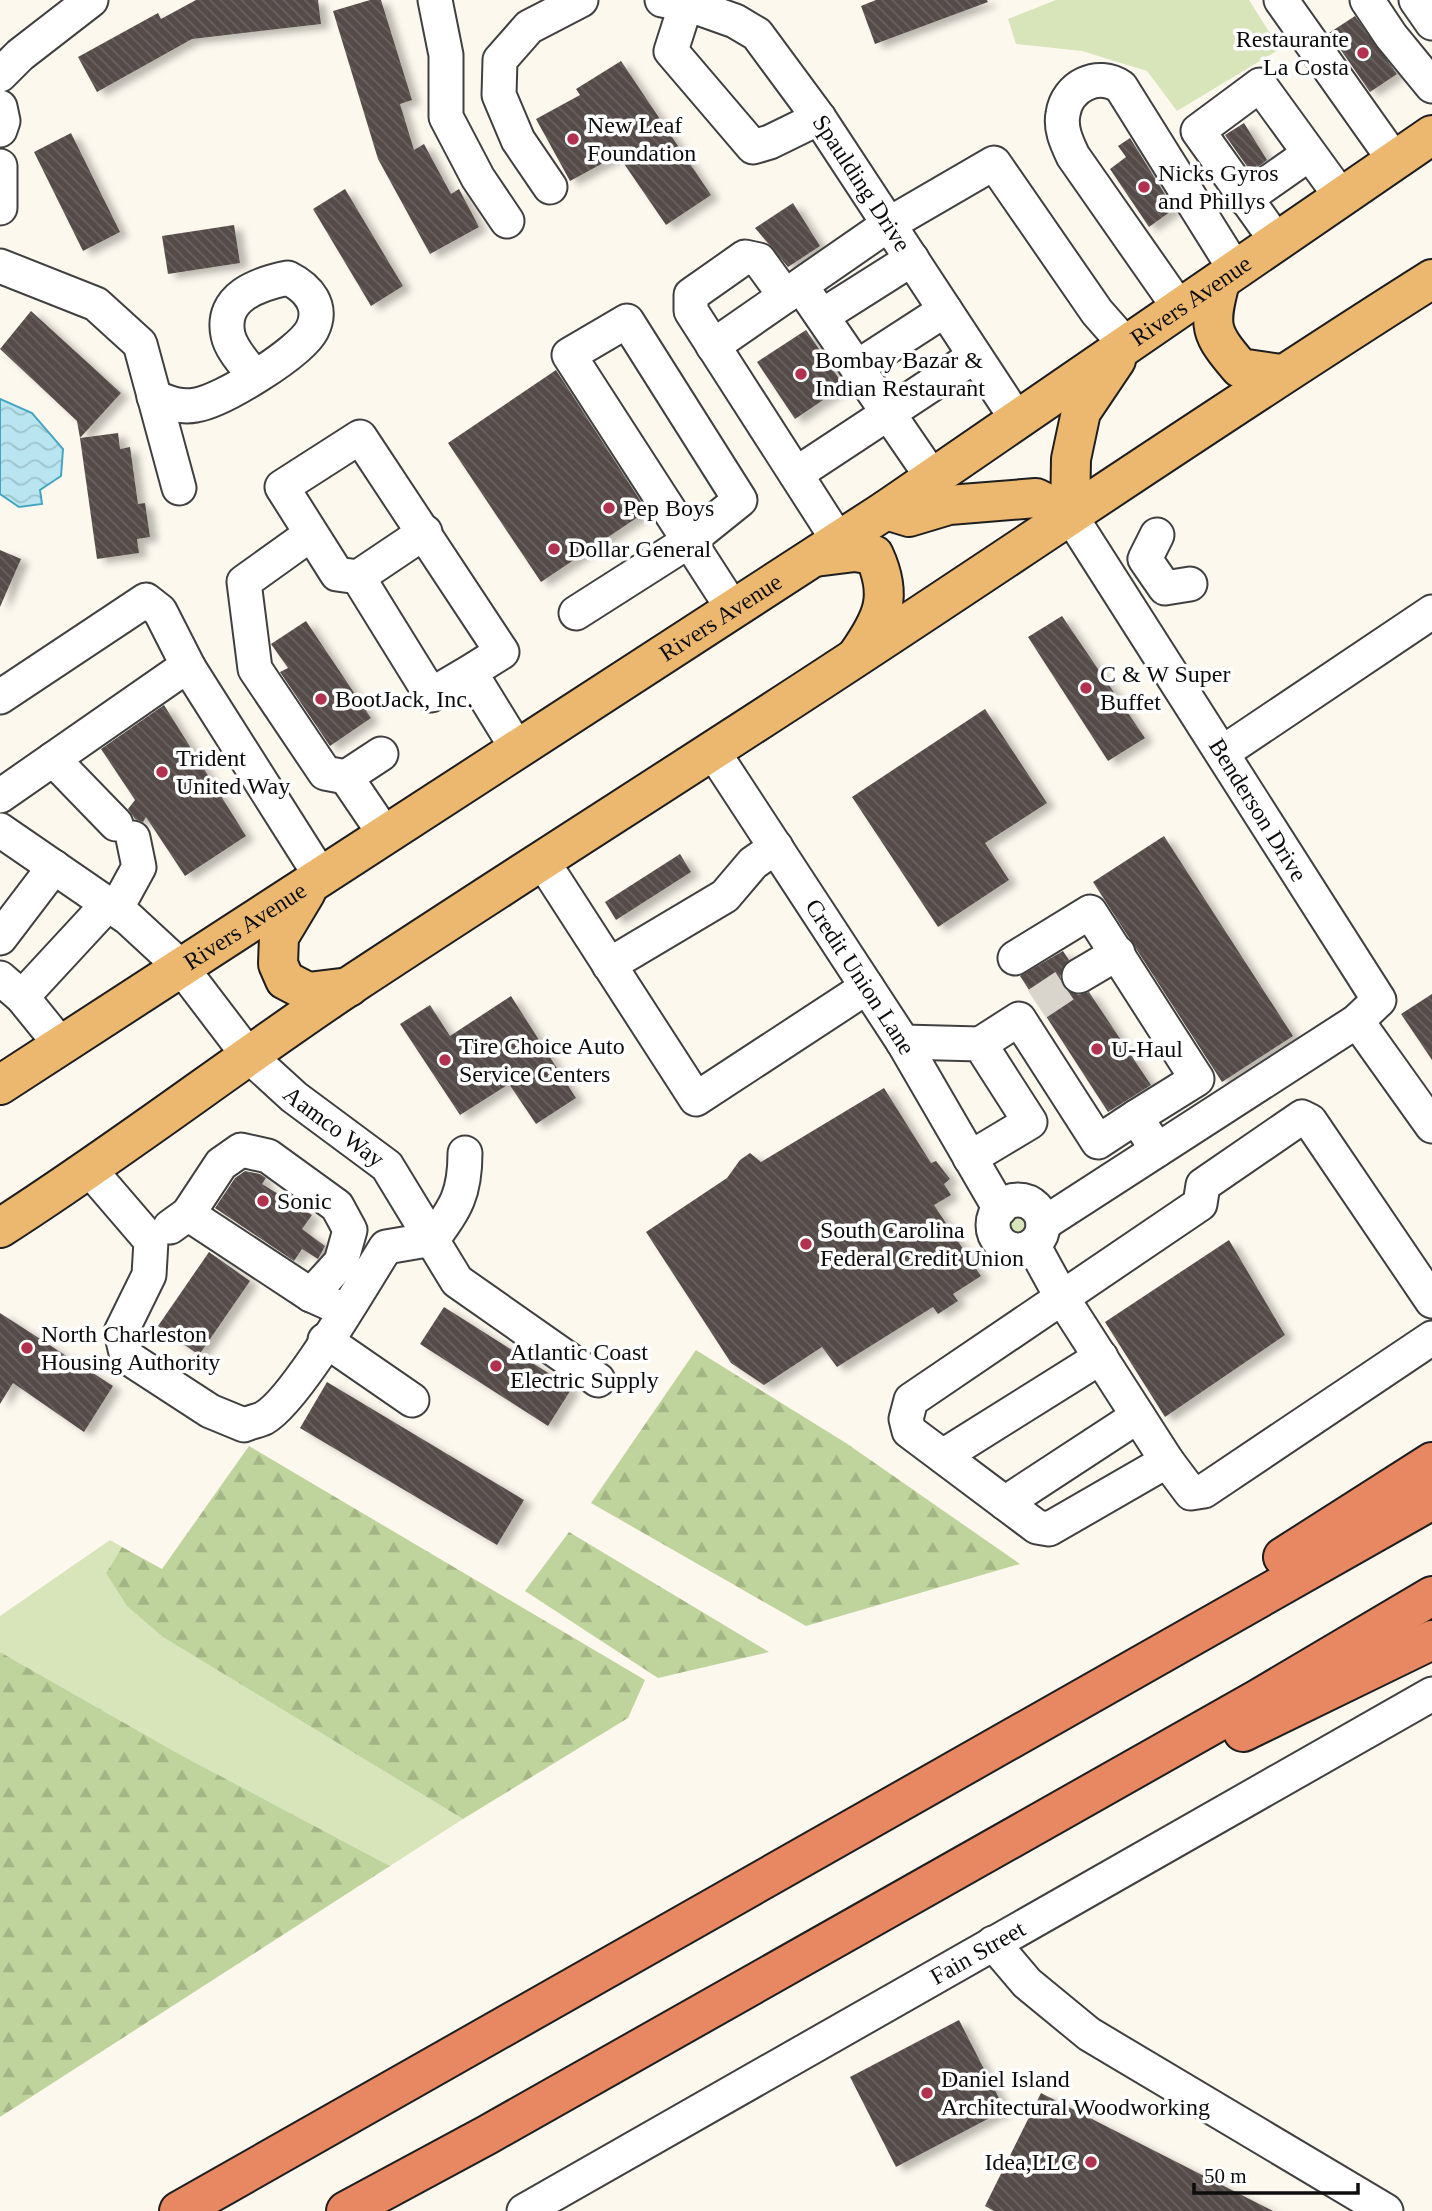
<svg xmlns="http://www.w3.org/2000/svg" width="1432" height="2211" viewBox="0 0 1432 2211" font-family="'Times New Roman',serif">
<defs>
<pattern id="forest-firs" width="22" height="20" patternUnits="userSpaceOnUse" patternTransform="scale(1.75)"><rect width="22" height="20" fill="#bfd49c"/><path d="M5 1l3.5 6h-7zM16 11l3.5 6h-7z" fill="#a3b585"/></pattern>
<pattern id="water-waves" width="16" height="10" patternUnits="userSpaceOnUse" patternTransform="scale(1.75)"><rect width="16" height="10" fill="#b8e5f0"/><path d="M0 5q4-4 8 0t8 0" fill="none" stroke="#9dc3cd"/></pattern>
<pattern id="building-back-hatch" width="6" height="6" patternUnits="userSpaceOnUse" patternTransform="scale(1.75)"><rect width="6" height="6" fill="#554c4a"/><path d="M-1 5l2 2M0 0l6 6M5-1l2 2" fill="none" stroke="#686160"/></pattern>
<filter id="shadow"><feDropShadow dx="8" dy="4.5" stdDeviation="3.5" flood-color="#0004"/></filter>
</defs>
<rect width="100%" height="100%" fill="#fdf8ee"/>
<!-- grass -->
<g fill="#d8e5bb">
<polygon points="1056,0 1249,0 1280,49 1177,111 1147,71 1082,51 1016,44 1008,19"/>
<circle cx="1018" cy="1226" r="12"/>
<polygon points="110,1540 122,1547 106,1573 167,1639 463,1819 390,1866 179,1754 0,1652 0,1616"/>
</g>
<!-- forest -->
<g fill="url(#forest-firs)">
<polygon points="696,1350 846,1443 1020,1564 806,1626 591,1503"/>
<polygon points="249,1446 645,1680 628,1718 463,1819 163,1637 127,1606 106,1573 122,1547 162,1569"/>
<polygon points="569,1532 769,1652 658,1678 525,1591"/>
<polygon points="0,1652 179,1754 390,1866 0,2117"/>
</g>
<!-- water -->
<polygon fill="url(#water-waves)" stroke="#45a5c1" stroke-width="2" points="0,399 32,413 63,449 61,476 40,490 42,504 19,507 0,494"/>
<!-- building -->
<g fill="url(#building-back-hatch)" filter="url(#shadow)">
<polygon points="196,0 318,0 321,24 192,39 97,92 78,57 158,13 161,19"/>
<polygon points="370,0 381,0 412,100 400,104 414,150 424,144 451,194 459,189 479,227 430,254 378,159 333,11"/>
<polygon points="876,0 987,0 988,2 875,44 861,6"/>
<polygon points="1355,16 1397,74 1370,92 1329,33"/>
<polygon points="621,61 711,195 666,225 618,155 570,181 536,119 580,95 576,89"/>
<polygon points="1244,123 1267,160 1251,172 1225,135"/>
<polygon points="71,133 120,232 83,251 34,152"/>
<polygon points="1130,138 1174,209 1149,227 1110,169 1126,157 1118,146"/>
<polygon points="345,189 403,286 371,306 313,209"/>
<polygon points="793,203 820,246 788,267 755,228"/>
<polygon points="234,225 240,263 168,274 162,236"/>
<polygon points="31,311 121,393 80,438 77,421 0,349"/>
<polygon points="806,330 844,386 795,419 757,362"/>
<polygon points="556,370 647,511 541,582 448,443"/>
<polygon points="118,433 120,449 130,447 138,504 145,503 150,537 137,539 139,553 97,559 80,438"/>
<polygon points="0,550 21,559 0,607"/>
<polygon points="1062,616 1145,738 1108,761 1028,637"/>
<polygon points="306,621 371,718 330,746 280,672 288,668 271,644"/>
<polygon points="164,705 246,836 185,876 146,817 143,822 135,819 128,809 135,800 101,749"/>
<polygon points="985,709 1047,803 985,843 1009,880 938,927 852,797"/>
<polygon points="1164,836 1293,1036 1222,1082 1093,882"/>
<polygon points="680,854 691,872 616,920 605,902"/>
<polygon points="1063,951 1069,960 1060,976 1063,986 1078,995 1089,992 1151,1085 1108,1112 1020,976"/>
<polygon points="1432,994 1432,1060 1401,1014"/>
<polygon points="511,996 576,1098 536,1124 509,1084 460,1115 400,1024 430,1005 450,1036"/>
<polygon points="884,1088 931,1163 936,1161 950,1179 944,1184 951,1195 934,1205 981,1276 953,1294 958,1301 938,1314 933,1307 837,1367 822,1347 764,1385 731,1363 646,1232 727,1178 740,1160 750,1153 761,1162"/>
<polygon points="245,1171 260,1174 266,1178 262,1184 312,1215 302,1229 325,1246 318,1259 302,1249 294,1261 215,1208 235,1178"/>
<polygon points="1229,1240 1285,1335 1165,1417 1105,1322"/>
<polygon points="209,1252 250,1281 199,1355 158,1326"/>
<polygon points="444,1307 572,1388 548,1426 420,1344"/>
<polygon points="0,1313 113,1386 84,1432 13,1383 0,1404"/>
<polygon points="327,1382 524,1500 497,1545 300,1428"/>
<polygon points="959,2020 1005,2110 896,2167 850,2077"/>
<polygon points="1041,2093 1088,2117 1273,2211 994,2211 985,2206"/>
</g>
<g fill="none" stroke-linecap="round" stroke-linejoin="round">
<!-- minor-tunnel -->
<polyline stroke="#d9d5cc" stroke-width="33" stroke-dasharray="33 17" stroke-linecap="butt" points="1037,1004 1079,976"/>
<defs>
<g id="minor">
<polyline points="435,0 446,55 446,117 478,178 507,221"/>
<path id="s1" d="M 662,0 L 690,5 L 735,21 L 757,34 L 819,118 L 1016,418"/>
<polyline points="1281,0 1395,161"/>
<polyline points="1367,0 1391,36 1432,86"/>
<polyline points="1416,0 1432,23"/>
<polyline points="686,4 671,51 753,147 770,142 819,118"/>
<polyline points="0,75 20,55 91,0"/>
<polyline points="0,107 3,121 0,130"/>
<polyline points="0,166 0,208"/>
<polyline points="550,187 518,140 499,95 500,60 529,27 581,0"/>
<polyline points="1245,199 1309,154"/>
<polyline points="1278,243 1198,131 1260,85 1342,198"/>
<polyline points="0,266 96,304 140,344 179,488"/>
<polyline points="801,286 932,477"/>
<polyline points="785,296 759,260 745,257 691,295 691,311 838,540"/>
<path d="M 1180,309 L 1073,156 C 1067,143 1060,129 1063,114 C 1067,86 1098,71 1121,87 L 1236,271"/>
<polyline points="822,316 912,259"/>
<polyline points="713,346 889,224 994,163 1097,312 1126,345"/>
<polyline points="857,367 945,310"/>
<path d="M 154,397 C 169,403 180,408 196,405 C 222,401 300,353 312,330 C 324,306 308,288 288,278 C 258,284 220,297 228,335 C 231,350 246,365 255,377"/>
<polyline points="796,474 975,356"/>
<polyline points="311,534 244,582 255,669 325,773 346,777 381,754"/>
<polyline points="1157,535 1145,559 1165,588 1190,584"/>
<polyline points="358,577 425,532"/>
<polyline points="576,613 689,541 740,500 627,321 569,355 733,609"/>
<polyline points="470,672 431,695 358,577 337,574 282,487 360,437 502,652 470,672 518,750"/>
<polyline points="0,697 146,600 160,611 189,668"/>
<path id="s2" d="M 712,750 L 903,1042 L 1000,1209"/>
<polyline points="1222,753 1432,612"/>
<polyline points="53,759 116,824"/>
<polyline points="346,777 386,836"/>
<polyline points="0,796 174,675 189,668 322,878"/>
<path id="s3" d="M 0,830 L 128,918 L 181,967 L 248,1055 L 294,1097 L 387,1166 L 457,1281 L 598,1380"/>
<polyline points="543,862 696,1099 867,987"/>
<polyline points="116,909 139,867 133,838"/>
<polyline points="0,938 54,867"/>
<polyline points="1015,958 1090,912 1197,1079 1136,1117 1157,1150"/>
<polyline points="609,965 725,896 753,863 776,847"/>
<polyline points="1079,976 1118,953"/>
<polyline points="0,978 22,997 61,1045"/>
<polyline points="22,997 108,904"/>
<polyline points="1357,1021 1432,1126"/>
<polyline points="903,1042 980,1044 1030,1122 970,1158"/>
<polyline points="980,1044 1019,1019 1098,1142 1136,1117"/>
<path d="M 90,1170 L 151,1241 L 149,1275 L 121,1332 L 127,1357 L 210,1411 L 244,1425 C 250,1422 258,1421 264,1418 C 296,1400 363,1283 386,1247 L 433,1239 C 456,1207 465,1194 465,1153"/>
<circle cx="1018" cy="1225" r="25"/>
<polyline points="188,1214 221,1164 241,1150 268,1156 337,1206 350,1230 341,1262 311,1295"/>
<polyline points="1043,1224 1357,1021 1379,1000 1070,515"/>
<polyline points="170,1227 188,1214 311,1295 331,1304"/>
<polyline points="1033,1245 1061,1296 1167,1461"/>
<polyline points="1432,1301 1310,1121 1302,1117 1203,1185 1200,1204 911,1400 906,1419 909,1431 1037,1527 1049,1529 1167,1461 1191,1493 1204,1491 1432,1338"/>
<polyline points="325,1340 412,1400"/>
<polyline points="943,1456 1101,1357"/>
<polyline points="1005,1503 1138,1416"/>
<polyline points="993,1943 1027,1983 1089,2034 1386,2211"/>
<path id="s4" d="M 524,2211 L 1432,1694"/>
</g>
<g id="major">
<path d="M 1220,282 C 1208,327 1210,333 1240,368 L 1281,374"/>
<polyline points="886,510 909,517 949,505 1036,498 1070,515"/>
<polyline points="1070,515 1071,459 1081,412 1116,360"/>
<path d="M 815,557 L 855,552 L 874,555 C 893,596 883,618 858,654"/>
<polyline points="306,892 279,937 278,964 285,980 308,992 349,987"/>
<path id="s5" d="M 0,1085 L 886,510 L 1432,135"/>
<path d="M 0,1228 C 119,1152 230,1066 348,987 C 516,876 686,769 855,658 C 1047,532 1237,402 1432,279"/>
</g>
<g id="highway">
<polyline points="1283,1557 1432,1462"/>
<polyline points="1243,1732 1432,1640"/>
<polyline points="179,2211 1432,1500"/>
<polyline points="346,2211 487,2135 1258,1699 1432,1596"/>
</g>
</defs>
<!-- minor casing -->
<use href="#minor" stroke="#404040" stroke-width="37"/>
<!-- major casing -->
<use href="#major" stroke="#1e1e1e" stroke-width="42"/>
<!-- highway casing -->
<use href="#highway" stroke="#1e1e1e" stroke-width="42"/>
<!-- minor -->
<use href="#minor" stroke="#fff" stroke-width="33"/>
<!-- major -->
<use href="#major" stroke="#ecb870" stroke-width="38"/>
<!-- highway -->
<use href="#highway" stroke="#e78863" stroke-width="38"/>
</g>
<!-- markers -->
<g fill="#b0324e" stroke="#fff" stroke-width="2.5">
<circle cx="1363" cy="53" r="7"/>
<circle cx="573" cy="139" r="7"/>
<circle cx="1144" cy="187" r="7"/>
<circle cx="801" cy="374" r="7"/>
<circle cx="609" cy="508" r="7"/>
<circle cx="554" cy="549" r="7"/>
<circle cx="1086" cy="688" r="7"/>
<circle cx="321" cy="699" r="7"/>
<circle cx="162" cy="772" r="7"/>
<circle cx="1097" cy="1049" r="7"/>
<circle cx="445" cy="1060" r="7"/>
<circle cx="263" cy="1201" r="7"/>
<circle cx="806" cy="1244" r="7"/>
<circle cx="27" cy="1348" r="7"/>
<circle cx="496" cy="1366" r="7"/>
<circle cx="927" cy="2093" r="7"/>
<circle cx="1091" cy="2162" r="7"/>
</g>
<g text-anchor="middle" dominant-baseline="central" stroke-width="7" stroke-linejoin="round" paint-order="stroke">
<!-- poi labels -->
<g font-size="24" fill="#0d0d0d" stroke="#fff" text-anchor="start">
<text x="1349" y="39" text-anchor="end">Restaurante<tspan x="1349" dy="28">La Costa</tspan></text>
<text x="587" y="125">New Leaf<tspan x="587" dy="28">Foundation</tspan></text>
<text x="1158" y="173">Nicks Gyros<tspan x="1158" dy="28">and Phillys</tspan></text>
<text x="815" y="360">Bombay Bazar &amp;<tspan x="815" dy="28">Indian Restaurant</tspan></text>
<text x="623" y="508">Pep Boys</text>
<text x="568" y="549">Dollar General</text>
<text x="1100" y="674">C &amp; W Super<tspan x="1100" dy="28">Buffet</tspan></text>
<text x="335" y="699">BootJack, Inc.</text>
<text x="176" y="758">Trident<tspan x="176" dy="28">United Way</tspan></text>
<text x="459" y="1046">Tire Choice Auto<tspan x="459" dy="28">Service Centers</tspan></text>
<text x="1111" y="1049">U-Haul</text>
<text x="277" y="1201">Sonic</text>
<text x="820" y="1230">South Carolina<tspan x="820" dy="28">Federal Credit Union</tspan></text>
<text x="41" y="1334">North Charleston<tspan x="41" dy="28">Housing Authority</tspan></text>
<text x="510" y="1352">Atlantic Coast<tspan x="510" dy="28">Electric Supply</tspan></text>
<text x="941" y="2079">Daniel Island<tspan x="941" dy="28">Architectural Woodworking</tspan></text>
<text x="1077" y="2162" text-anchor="end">Idea,LLC</text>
</g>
<!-- street labels -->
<g font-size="24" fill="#0d0d0d" stroke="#fff">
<text stroke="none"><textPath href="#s1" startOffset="284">Spaulding Drive</textPath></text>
<text stroke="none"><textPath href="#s5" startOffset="1426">Rivers Avenue</textPath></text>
<text stroke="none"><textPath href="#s5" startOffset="859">Rivers Avenue</textPath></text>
<text transform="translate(1258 810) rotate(58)">Benderson Drive</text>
<text stroke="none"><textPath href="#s5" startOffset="292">Rivers Avenue</textPath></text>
<text stroke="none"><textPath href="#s2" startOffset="271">Credit Union Lane</textPath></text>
<text stroke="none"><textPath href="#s3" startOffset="450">Aamco Way</textPath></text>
<text stroke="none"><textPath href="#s4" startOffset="522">Fain Street</textPath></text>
</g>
</g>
<!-- scale -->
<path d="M1194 2183v10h164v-10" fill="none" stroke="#0d0d0d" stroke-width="3.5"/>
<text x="1204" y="2183" font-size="21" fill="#0d0d0d" stroke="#ffffff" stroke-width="5" paint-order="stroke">50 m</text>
</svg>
